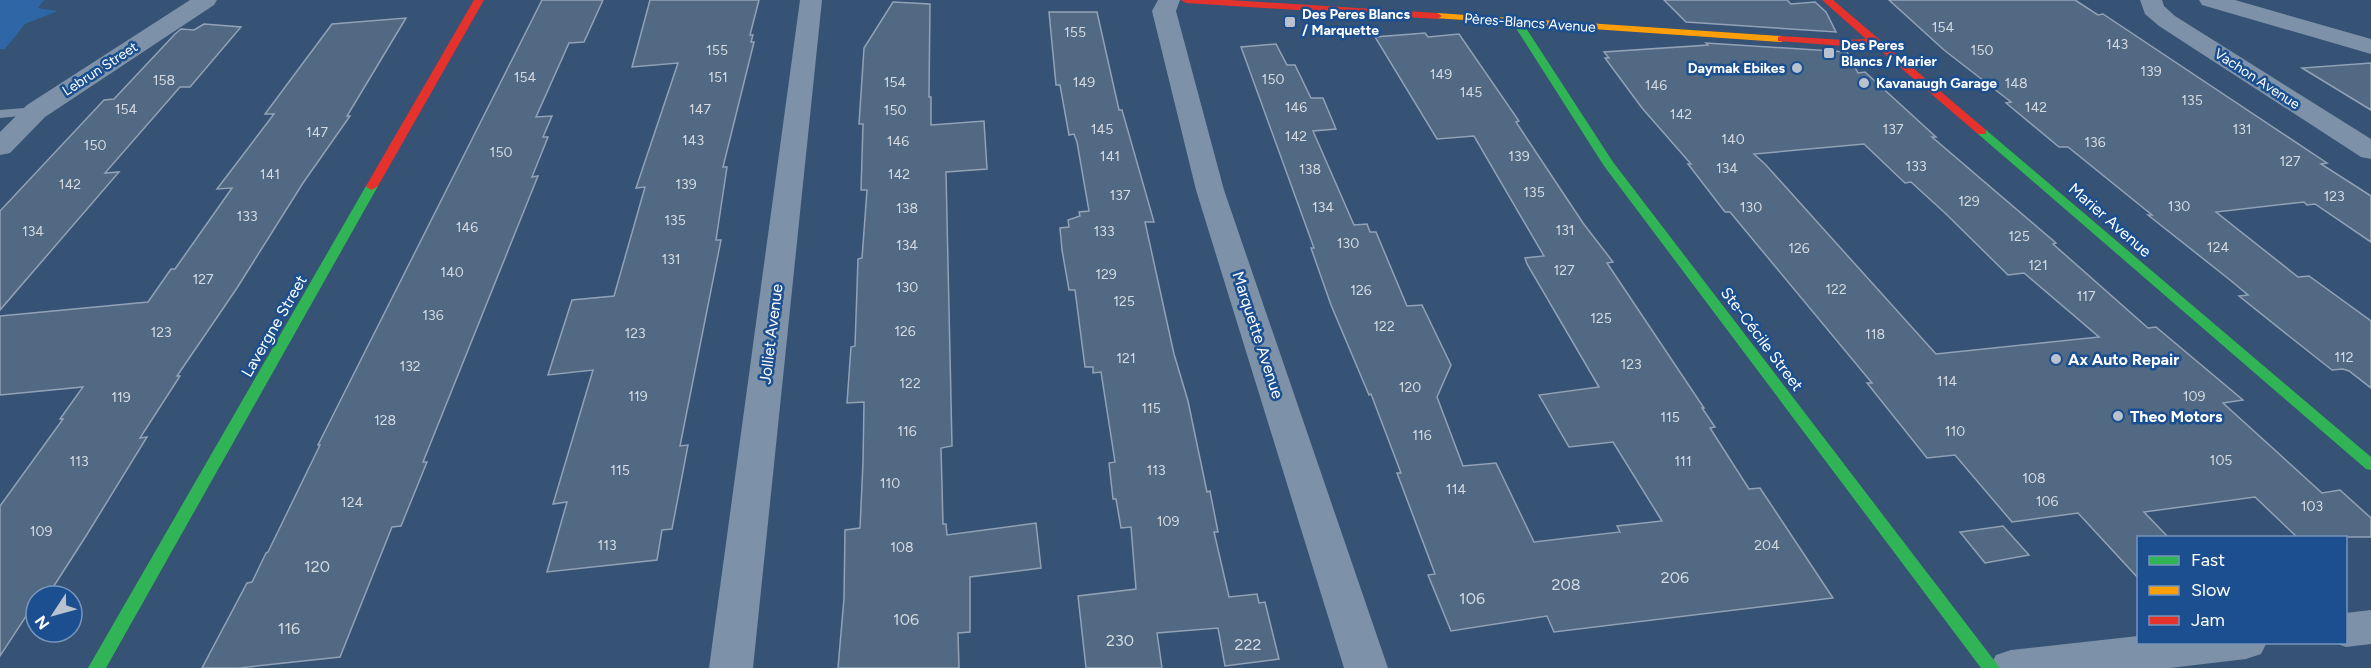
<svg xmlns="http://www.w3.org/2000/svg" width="2371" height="668" viewBox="0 0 2371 668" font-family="Figtree,sans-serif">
<rect width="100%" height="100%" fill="#365274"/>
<!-- green -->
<polygon fill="#2f66a5" points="0,0 44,0 38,8 58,11 25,24 5,49 0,49"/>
<!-- building -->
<g fill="#526984" stroke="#92a2b6" stroke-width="1.5" fill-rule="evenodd">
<polygon points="542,0 603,0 584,42 569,43 536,117 552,116 543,137 548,137 532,177 538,176 423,462 427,462 401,526 392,527 340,657 239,668 202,668 247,583 252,582 266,553 268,552 320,445 318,445"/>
<polygon points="650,0 759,0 750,35 753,35 751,42 754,42 723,167 727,167 716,240 721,240 680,446 688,445 672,529 662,530 657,560 547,572 567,502 553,504 593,370 548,375 572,300 614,296 645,187 636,188 678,63 632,67"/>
<polygon points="1664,0 1787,0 1791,4 1815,2 1826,12 1836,32 1686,22"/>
<polygon points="1889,0 2075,0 2098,15 2103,14 2327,163 2321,164 2371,196 2371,242 2315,204 2307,205 2304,202 2216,212 2298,277 2309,276 2371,321 2371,388 2349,371 2343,369 2332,370 2294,340 2239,296 2248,295 2230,280 2148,215 2152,215 2068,147 2059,147 2006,103 2011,102 1944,50"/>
<polygon points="893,2 930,4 929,97 931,97 931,125 984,121 987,169 946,172 952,446 941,448 943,524 946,524 947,535 1036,523 1041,568 970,577 970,632 958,633 959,668 838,668 844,598 845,530 860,528 863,462 864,402 847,403 851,347 855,346 858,259 862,258 867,190 861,190 863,124 859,124 864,48"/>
<polygon points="1049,12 1097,12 1119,110 1122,110 1154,222 1145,222 1174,354 1188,401 1207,492 1210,491 1218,532 1214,532 1229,597 1257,594 1259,603 1265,602 1279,659 1225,666 1218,628 1157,633 1162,668 1086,668 1078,596 1136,589 1131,527 1121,528 1116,499 1113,499 1109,463 1115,462 1101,372 1093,373 1093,367 1085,367 1075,290 1069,290 1062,250 1060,228 1069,227 1068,220 1080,216 1079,212 1089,211 1077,142 1074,134 1069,135 1060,85 1056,85"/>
<polygon points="406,18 347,116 350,116 303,183 237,288 177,376 180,376 140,438 147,437 86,536 50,592 36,596 36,601 0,656 0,506 63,419 60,419 83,387 0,395 0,316 148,302 171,269 175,269 232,188 217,189 274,114 265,114 332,24"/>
<polygon points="204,24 241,27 190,87 180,87 105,173 119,172 0,310 0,211 104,100 114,99 175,34 181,29 194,30"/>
<polygon points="1425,33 1428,37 1459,34 1519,121 1516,122 1583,223 1613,262 1607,263 1704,408 1702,408 1715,427 1710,428 1749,489 1760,488 1833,598 1554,632 1547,616 1451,631 1428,575 1435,574 1397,473 1401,473 1371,394 1369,395 1331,305 1311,248 1314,248 1241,47 1276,44 1287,65 1295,65 1311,98 1323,98 1336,129 1313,131 1354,225 1367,224 1370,232 1376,232 1407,306 1422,305 1451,365 1437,397 1463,466 1496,463 1534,542 1620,532 1617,526 1662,521 1613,442 1569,447 1539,395 1599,387 1527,264 1525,258 1544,256 1474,136 1437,139 1375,37"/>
<path d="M 1706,43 L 1847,52 L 1858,73 L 1865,72 L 1936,137 L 1932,137 L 2056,243 L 2053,244 L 2148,328 L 2156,327 L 2243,400 L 2223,403 L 2322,493 L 2340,490 L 2371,518 L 2371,537 L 2297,537 L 2255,497 L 2144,512 L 2168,537 L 2139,537 L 2139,579 L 2078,513 L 2012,522 L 1955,455 L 1927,458 L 1867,383 L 1872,383 L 1730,212 L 1725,212 L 1688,164 L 1691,164 L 1642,108 L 1605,58 L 1609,58 L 1604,52 L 1708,45 ZM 1864,144 L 1905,183 L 1911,182 L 1945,213 L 2008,275 L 2024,273 L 2099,337 L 1936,354 L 1765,164 L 1754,154 Z"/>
<polygon points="2371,63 2371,110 2302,68"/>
<polygon points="2003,526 2029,555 1985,563 1960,532"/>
</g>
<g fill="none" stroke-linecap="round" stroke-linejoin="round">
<!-- lane -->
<polygon fill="#7d92a8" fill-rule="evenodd" points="36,107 43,111 41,114 0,118 0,110"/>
<!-- street -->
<g fill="#7d92a8" fill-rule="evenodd">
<polygon points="190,0 217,0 214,5 45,117 10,153 0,155 0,132 27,105"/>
<polygon points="800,0 822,0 753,668 709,668"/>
<polygon points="1158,0 1180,0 1176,11 1224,190 1388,668 1344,668 1196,190 1152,11"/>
<polygon points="2140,0 2162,0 2164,6 2175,16 2371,139 2371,159 2361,157 2159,26 2145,14"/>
<polygon points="2199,0 2235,0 2371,39 2371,54 2202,5"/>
<polygon points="2371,610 2371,644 2346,647 2332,642 2346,642 2346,613"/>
<polygon points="2138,636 2138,642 2267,642 2261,654 2246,659 2170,668 1989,668 1996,655 2011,650"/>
</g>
<!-- fast -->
<g fill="#30b455" fill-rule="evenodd">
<polygon points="1517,19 1522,22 1613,162 2000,668 1981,668 1604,166 1512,22"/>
<polygon points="1982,129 1986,130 2371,457 2371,470 2366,469 1978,134 1976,132"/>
<polygon points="372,182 378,186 106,668 88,668 366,186"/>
</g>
<!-- slow -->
<polygon fill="#ff9f0a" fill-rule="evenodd" points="1437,13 1781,36 1786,39 1781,42 1434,18 1434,14"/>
<!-- jam -->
<g fill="#e5322d" fill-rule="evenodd">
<polygon points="474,0 484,0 378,186 372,190 368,188 366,186"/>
<polygon points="1181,0 1230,0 1437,13 1442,16 1437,19 1186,3"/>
<polygon points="1822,0 1833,0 1986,130 1986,134 1978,134 1873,44 1844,46 1778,41 1778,37 1781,36 1844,40 1866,39"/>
</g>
</g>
<!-- markers -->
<g fill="#b9c2ce" stroke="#1b4f8f" stroke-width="2">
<rect x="1284" y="16" width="12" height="12" rx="3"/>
<rect x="1823" y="47" width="12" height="12" rx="3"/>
<circle cx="1797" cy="68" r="6"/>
<circle cx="1864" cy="83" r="6"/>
<circle cx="2056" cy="359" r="6"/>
<circle cx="2118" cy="416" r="6"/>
</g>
<g text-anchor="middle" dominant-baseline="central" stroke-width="5" stroke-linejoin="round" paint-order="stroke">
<!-- far-poi labels -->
<g font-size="14" font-weight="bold" fill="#fff" stroke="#1b4f8f" text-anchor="start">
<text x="1302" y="14">Des Peres Blancs<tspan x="1302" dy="16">/ Marquette</tspan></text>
<text x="1841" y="45">Des Peres<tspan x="1841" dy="16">Blancs / Marier</tspan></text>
<text x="1785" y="68" text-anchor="end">Daymak Ebikes</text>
<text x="1876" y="83">Kavanaugh Garage</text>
</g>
<!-- far-street labels -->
<g font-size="14" fill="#fff" stroke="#1b4f8f">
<text transform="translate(1530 23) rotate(4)">Pères-Blancs Avenue</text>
<text transform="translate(100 69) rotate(-33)">Lebrun Street</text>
<text transform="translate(2257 79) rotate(33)">Vachon Avenue</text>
</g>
<!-- number labels -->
<g font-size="14" fill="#d4dae0">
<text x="1943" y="27">154</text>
<text x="1075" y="32">155</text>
<text x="2117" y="44">143</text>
<text x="717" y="50">155</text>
<text x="1982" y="50">150</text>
<text x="2151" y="71">139</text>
<text x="1441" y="74">149</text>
<text x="525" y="77">154</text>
<text x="718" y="77">151</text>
<text x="1273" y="79">150</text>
<text x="164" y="80">158</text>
<text x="895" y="82">154</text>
<text x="1084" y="82">149</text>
<text x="2016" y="83">148</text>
<text x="1656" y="85">146</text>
<text x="1471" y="92">145</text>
<text x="2192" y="100">135</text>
<text x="1296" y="107">146</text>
<text x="2036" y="107">142</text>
<text x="126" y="109">154</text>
<text x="700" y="109">147</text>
<text x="895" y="110">150</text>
<text x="1681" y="114">142</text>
<text x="1102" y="129">145</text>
<text x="1893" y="129">137</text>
<text x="2242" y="129">131</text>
<text x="317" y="132">147</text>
<text x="1296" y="136">142</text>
<text x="1733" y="139">140</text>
<text x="693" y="140">143</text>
<text x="898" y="141">146</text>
<text x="2095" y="142">136</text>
<text x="95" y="145">150</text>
<text x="501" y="152">150</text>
<text x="1110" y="156">141</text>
<text x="1519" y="156">139</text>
<text x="2290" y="161">127</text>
<text x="1916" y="166">133</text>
<text x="1727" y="168">134</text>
<text x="1310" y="169">138</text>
<text x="270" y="174">141</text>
<text x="899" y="174">142</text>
<text x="70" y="184">142</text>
<text x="686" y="184">139</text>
<text x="1534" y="192">135</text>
<text x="1120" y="195">137</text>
<text x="2334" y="196">123</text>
<text x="1969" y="201">129</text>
<text x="2179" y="206">130</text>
<text x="1323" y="207">134</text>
<text x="1751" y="207">130</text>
<text x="907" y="208">138</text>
<text x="247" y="216">133</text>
<text x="675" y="220">135</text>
<text x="467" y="227">146</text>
<text x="1565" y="230">131</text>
<text x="33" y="231">134</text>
<text x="1104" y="231">133</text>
<text x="2019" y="236">125</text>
<text x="1348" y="243">130</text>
<text x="907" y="245">134</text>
<text x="2218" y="247">124</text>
<text x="1799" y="248">126</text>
<text x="671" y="259">131</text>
<text x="2038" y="265">121</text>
<text x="1564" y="270">127</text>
<text x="452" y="272">140</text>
<text x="1106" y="274">129</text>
<text x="203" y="279">127</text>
<text x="907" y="287">130</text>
<text x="1836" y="289">122</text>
<text x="1361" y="290">126</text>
<text x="2086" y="296">117</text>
<text x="1124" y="301">125</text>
<text x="433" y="315">136</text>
<text x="1601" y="318">125</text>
<text x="1384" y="326">122</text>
<text x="905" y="331">126</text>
<text x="161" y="332">123</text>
<text x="635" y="333">123</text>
<text x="1875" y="334">118</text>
<text x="2344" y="357">112</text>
<text x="1126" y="358">121</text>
<text x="1631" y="364">123</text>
<text x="410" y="366">132</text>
<text x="1947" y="381">114</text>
<text x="910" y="383">122</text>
<text x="1410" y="387">120</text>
<text x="638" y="396">119</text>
<text x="2194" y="396">109</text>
<text x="121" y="397">119</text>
<text x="1151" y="408">115</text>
<text x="1670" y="417">115</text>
<text x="385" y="420">128</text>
<text x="907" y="431">116</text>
<text x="1955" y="431">110</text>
<text x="1422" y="435">116</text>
<text x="2221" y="460">105</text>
<text x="79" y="461">113</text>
<text x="1683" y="461">111</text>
<text x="620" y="470">115</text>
<text x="1156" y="470">113</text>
<text x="2034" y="478">108</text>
<text x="890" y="483">110</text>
<text x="1456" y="489">114</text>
<text x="2047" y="501">106</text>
<text x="352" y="502">124</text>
<text x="2312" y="506">103</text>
<text x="1168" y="521">109</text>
<text x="41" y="531">109</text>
<text x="607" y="545">113</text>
<text x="1767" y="545">204</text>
<text x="902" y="547">108</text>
</g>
<!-- street labels -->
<g font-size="16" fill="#fff" stroke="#1b4f8f">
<text transform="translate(2110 220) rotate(41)">Marier Avenue</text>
<text transform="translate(274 326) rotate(-60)">Lavergne Street</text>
<text transform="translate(771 334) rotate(-83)">Jolliet Avenue</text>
<text transform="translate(1258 335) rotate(72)">Marquette Avenue</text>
<text transform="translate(1762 339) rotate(53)">Ste-Cécile Street</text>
</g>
<!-- poi labels -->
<g font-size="16" font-weight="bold" fill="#fff" stroke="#1b4f8f" text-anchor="start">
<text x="2068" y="359">Ax Auto Repair</text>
<text x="2130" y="416">Theo Motors</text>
</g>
<!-- near-number labels -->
<g font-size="16" fill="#d4dae0">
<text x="317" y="566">120</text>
<text x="1675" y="577">206</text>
<text x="1566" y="584">208</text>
<text x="1472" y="598">106</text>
<text x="906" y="619">106</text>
<text x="289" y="628">116</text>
<text x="1120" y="640">230</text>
<text x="1248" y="644">222</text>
</g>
</g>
<!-- legend -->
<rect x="2137" y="536" width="210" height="108" fill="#1b4f8f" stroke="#7695bc" stroke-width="1.5"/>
<rect x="2149" y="556" width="30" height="9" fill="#30b455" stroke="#7695bc" stroke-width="1.5"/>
<text x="2191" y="566" font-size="18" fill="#ffffff">Fast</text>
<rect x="2149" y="586" width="30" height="9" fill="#ff9f0a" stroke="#7695bc" stroke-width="1.5"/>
<text x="2191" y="596" font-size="18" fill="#ffffff">Slow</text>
<rect x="2149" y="616" width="30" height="9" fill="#e5322d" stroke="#7695bc" stroke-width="1.5"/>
<text x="2191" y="626" font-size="18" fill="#ffffff">Jam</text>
<!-- north arrow -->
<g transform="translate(54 614) rotate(234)"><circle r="28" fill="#1b4f8f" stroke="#7695bc" stroke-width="1.5"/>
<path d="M0-4.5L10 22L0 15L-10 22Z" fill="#b9c2ce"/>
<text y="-9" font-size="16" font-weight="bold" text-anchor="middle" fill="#ffffff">N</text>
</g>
</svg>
